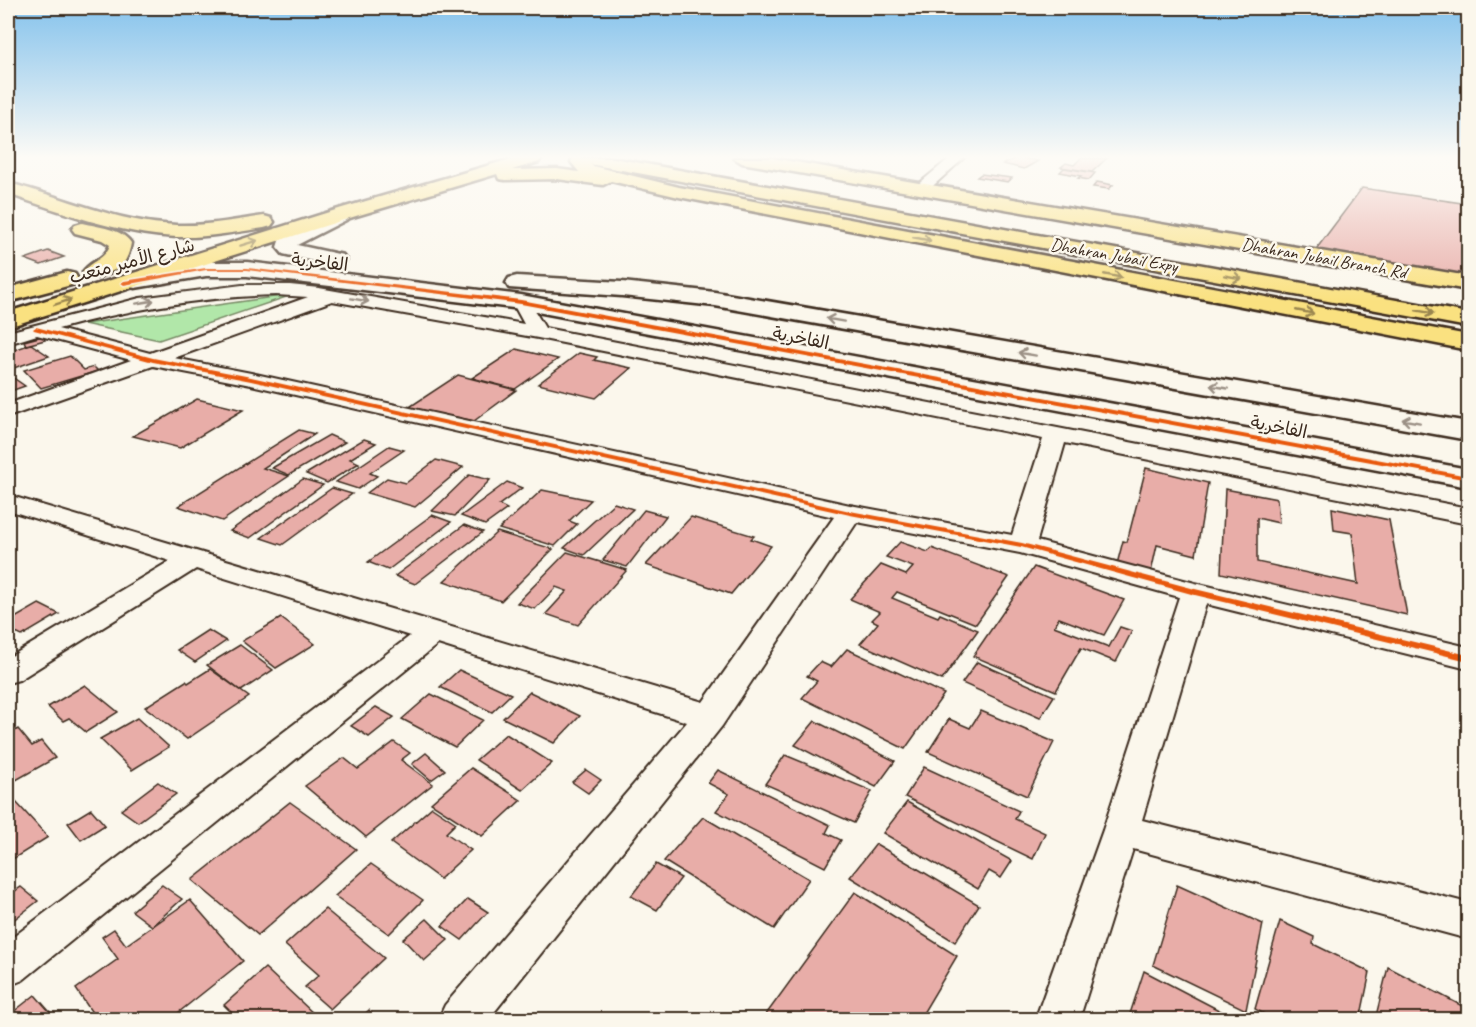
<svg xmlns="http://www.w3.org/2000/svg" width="1476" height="1027" viewBox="0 0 1476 1027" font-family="Caveat,'Playpen Sans Arabic',sans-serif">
<rect width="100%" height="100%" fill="#fbf7ec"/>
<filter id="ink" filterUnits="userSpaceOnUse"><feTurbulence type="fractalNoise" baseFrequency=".0167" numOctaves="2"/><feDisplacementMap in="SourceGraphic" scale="12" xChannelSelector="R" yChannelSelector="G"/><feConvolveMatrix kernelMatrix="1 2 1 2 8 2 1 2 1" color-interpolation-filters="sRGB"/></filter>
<g filter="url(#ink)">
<!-- green -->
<polygon fill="#b1e7a9" stroke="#768864" stroke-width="1.5" points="295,294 159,340 84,324"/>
<!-- building -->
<g fill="#e8ada8" stroke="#3b2a1e" stroke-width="1.5">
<polygon points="1015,158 1024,158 1038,161 1024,169 1003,164"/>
<polygon points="1081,158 1107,158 1092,172 1061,167 1066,163 1074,165"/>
<polygon points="1064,168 1095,173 1089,180 1078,178 1081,176 1060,172"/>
<polygon points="981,174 1012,178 1008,182 977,177"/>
<polygon points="1097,182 1113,185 1109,189 1093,187"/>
<polygon points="1362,188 1468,204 1468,276 1314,252"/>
<polygon points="48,251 64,257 41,265 25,259"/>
<polygon points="43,336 45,340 26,345 24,341"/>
<polygon points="31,344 49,356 8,370 8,352"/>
<polygon points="516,349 558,359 515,389 472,378"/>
<polygon points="579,353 597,357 594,360 631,368 596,398 538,384"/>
<polygon points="70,356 84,370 94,367 98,371 41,388 24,370"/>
<polygon points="8,375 9,375 25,386 8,392"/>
<polygon points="458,375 473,379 516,390 474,421 456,417 452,420 408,408"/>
<polygon points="197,399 243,410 180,448 133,436"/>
<polygon points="299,430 315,434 263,468 289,476 222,521 178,506"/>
<polygon points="329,435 345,442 289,475 272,468"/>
<polygon points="364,439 376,443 350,459 359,463 327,483 306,474"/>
<polygon points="389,446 404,450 370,473 377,476 358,489 336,482"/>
<polygon points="436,460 463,467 415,507 367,493 387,478 406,483"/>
<polygon points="1146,468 1208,483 1196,555 1157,545 1150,577 1116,568 1123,541 1127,542"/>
<polygon points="469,475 490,480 455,516 432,511"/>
<polygon points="303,479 323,485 250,538 230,531"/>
<polygon points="507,482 522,488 499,505 507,509 485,525 461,516"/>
<polygon points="332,488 352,494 282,545 261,538"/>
<polygon points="1225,489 1277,499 1279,523 1257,518 1257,562 1358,584 1352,533 1334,530 1332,508 1389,520 1407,615 1221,573"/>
<polygon points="542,490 591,500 569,521 577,524 555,546 499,529"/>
<polygon points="614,503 633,509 584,555 564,548"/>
<polygon points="644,510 666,516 627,567 603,560"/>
<polygon points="432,515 451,522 388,570 368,562"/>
<polygon points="691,517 754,536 751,539 771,546 731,594 646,565"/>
<polygon points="464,525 483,532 415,584 395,576"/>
<polygon points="497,532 553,549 501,601 444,581"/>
<polygon points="900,542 928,552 932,548 1009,577 976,624 897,592 892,598 938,617 940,614 978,630 942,680 860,644 878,623 872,620 880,612 850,599 881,565 906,575 913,567 886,557"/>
<polygon points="567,552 627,570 578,625 546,614 567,591 556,587 535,609 517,603"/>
<polygon points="1034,567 1124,600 1104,635 1059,618 1054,626 1109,647 1120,627 1132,631 1116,662 1081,648 1056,691 973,656"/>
<polygon points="39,604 59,614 22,636 16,633 8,637 8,622"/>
<polygon points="281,618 315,644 276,668 242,641"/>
<polygon points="208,630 226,641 195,662 177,650"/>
<polygon points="240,645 273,670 241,691 207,665"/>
<polygon points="847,649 944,694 905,749 802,698 817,681 807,676 820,662 831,667"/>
<polygon points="977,662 1054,696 1040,718 962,683"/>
<polygon points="210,669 249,697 187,739 145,707 186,681 188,683"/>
<polygon points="459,670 511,694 492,712 440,687"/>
<polygon points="85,685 118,712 86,732 69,718 63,721 48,707"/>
<polygon points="530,692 580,716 554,743 503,718"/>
<polygon points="431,694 483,720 455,747 402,719"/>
<polygon points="376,707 394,717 369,737 351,726"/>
<polygon points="981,711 1054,742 1027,796 928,752 949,719 970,728"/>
<polygon points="137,718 169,747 132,770 100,739"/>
<polygon points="815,721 895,761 876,787 795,745"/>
<polygon points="18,729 32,746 41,741 55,758 9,784 8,735"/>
<polygon points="506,734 552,763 522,790 476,760"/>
<polygon points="394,742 410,753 401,760 433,784 366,837 305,786 344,758 358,769"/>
<polygon points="426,753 445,770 431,780 412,764"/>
<polygon points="785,755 872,791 854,823 765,784"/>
<polygon points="924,767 1019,811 1015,819 1045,833 1033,859 905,797"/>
<polygon points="471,768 521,800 482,836 431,803"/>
<polygon points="586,770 601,780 588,793 572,782"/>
<polygon points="718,770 830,825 826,833 841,840 825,867 716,811 729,794 708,783"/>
<polygon points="158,782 176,794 138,822 121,810"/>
<polygon points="15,801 48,837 8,862 8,806"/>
<polygon points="290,802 356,849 258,935 192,880"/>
<polygon points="907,802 1012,861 1001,878 989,871 978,889 883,833"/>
<polygon points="432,807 456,823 446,833 471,850 440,879 391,843"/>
<polygon points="91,809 105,825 81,840 68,823"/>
<polygon points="703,817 809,879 774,929 664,861"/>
<polygon points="876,844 979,905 955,942 850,877"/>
<polygon points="371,864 423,900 389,934 335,896"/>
<polygon points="656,864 681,878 657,910 631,896"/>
<polygon points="162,885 182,899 152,926 132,911"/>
<polygon points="1177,885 1263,924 1246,1010 1153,965"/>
<polygon points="21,887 38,901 8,924 8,896"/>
<polygon points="855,892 957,956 919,1020 762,1020"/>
<polygon points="468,899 488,912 462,940 442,926"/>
<polygon points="190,900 243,961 169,1020 97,1020 76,989 118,959 102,937 114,929 126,945"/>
<polygon points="325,909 384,958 330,1009 305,987 319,975 285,945"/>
<polygon points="427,919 448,940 424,961 403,939"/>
<polygon points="1280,921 1314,937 1313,944 1370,972 1360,1020 1275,1020 1255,1009"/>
<polygon points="1388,967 1468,1009 1468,1020 1375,1020"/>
<polygon points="265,968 316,1016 312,1020 239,1020 224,1005"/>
<polygon points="1144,971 1238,1020 1128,1020"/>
<polygon points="35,995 57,1020 8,1020 8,1016"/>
<polygon points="369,1010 377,1020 358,1020"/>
</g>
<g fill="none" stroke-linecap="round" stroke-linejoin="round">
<defs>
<g id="street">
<polygon points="950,158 964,158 926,192 916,192 914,189 916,186"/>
<path d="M 242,285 L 290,285 L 319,288 L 524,324 L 512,302 L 515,298 L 527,298 L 545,328 L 1468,508 L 1468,524 L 1065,443 L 1037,541 L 1195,583 L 1468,647 L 1468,669 L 1206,604 L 1142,820 L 1468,903 L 1468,939 L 1133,849 L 1079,1020 L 1035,1020 L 1103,830 L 1179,597 L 1020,553 L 857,522 L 722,726 L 488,1020 L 438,1020 L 445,1005 L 687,722 L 438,644 L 23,980 L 8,986 L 8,941 L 410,636 L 196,569 L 19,680 L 8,683 L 8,658 L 170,561 L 8,510 L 8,495 L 703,702 L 834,517 L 251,385 L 153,366 L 8,417 L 8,404 L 131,360 L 37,335 L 8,344 L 8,332 L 140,298 ZM 276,295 L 308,297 L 150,353 L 58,329 C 130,309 201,297 276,295 ZM 332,301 L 538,338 L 1043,439 L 1012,535 L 850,505 L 251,373 L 174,358 Z"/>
</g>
<g id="secondary">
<polygon points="339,210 346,212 349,216 346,220 297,245 343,255 346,260 343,265 335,266 283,254 277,247 280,238"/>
<polygon points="206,262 247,262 521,295 1468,469 1468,487 521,309 247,276 206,276 135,288 127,286 124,281 127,276 135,274"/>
<polygon points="517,276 622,282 715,292 1468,422 1468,440 715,306 622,296 509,288 506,283 509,278"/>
</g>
<g id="primary">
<polygon points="514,158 541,158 539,162 512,170 557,169 579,172 571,162 573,158 589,158 588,161 593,166 679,187 1468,335 1468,350 679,197 611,181 603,185 557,179 505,180 499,179 497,174 356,216 8,327 8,312 342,208"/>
<polygon points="734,158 772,158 1468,276 1468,290 742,163"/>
<path d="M 8,183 C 65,197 117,223 177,225 C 206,226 235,220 264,216 L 271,218 L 274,222 L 271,226 L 264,228 C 235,232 206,238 177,237 C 118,234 63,212 8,194 Z"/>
<path d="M 82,223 C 99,227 121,228 131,243 C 130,249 128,256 125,261 C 116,271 99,280 86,277 L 83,272 C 92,259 104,261 110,245 L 102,240 L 75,233 L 72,229 L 75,225 Z"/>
<polygon points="67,272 75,274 78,279 75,284 8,302 8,288"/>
</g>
<polygon id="highway" points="576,158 613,158 1468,313 1468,327 584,163"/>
</defs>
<!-- street casing -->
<use href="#street" stroke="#3b2a1e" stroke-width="4"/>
<!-- secondary casing -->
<use href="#secondary" stroke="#3b2a1e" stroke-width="5"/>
<!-- primary casing -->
<use href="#primary" stroke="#3b2a1e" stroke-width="5"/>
<!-- highway casing -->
<use href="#highway" stroke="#3b2a1e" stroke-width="5"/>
<!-- street -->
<use href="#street" fill="#fbf7ec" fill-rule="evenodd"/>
<!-- secondary -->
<use href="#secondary" fill="#fbf7ec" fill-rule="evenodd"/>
<!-- primary -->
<use href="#primary" fill="#fae180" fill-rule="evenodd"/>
<!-- highway -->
<use href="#highway" fill="#fae180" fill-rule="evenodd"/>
<defs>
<g id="cycleway">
<polygon points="206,268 247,268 521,300 1468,476 1468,480 521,304 247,270 206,270 124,285 121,283 124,281"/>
<polygon points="36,327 153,358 251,377 850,511 1022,543 1195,589 1468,655 1468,661 1195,595 1021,547 850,515 251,381 153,362 34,330 33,329"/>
</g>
</defs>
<!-- cycleway casing -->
<use href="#cycleway" stroke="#fbf7ec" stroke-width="3"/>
<!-- cycleway -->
<use href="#cycleway" fill="#e8590c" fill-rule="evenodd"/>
</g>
<!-- one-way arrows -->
<defs><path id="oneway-shaft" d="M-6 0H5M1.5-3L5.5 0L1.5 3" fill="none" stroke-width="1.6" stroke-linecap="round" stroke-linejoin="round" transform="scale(1.5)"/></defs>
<g stroke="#9a864f">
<use href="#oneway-shaft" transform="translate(922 239) rotate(11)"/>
<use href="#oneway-shaft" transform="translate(249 243) rotate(-17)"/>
<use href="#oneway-shaft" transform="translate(1113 276) rotate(11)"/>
<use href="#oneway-shaft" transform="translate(1233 277) rotate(10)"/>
<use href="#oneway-shaft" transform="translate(63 302) rotate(-18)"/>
<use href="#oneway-shaft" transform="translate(1305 312) rotate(11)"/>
<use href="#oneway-shaft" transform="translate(1425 312) rotate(10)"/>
</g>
<g stroke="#9b9085">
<use href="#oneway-shaft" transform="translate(360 300) rotate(10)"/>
<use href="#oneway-shaft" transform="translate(145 302) rotate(-10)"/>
<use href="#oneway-shaft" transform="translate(835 320) rotate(-170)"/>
<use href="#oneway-shaft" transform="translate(1027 354) rotate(-170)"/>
<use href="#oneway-shaft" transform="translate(1219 387) rotate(-170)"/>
<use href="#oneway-shaft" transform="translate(1411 421) rotate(-170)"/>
</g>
</g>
<!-- sky -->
<linearGradient id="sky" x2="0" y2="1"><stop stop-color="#84c2ec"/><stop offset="0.52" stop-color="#fdfbf6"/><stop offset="1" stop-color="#fdfbf6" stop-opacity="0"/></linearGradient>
<rect width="1476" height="302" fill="url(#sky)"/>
<g text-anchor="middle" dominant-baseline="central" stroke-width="5" stroke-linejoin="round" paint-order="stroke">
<!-- far-street labels -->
<g font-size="18" fill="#3b2a1e" stroke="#fbf7ec">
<text transform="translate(1114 255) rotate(10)">Dhahran Jubail Expy</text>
<text transform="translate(1324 258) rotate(10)">Dhahran Jubail Branch Rd</text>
<text transform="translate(132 261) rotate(-15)">شارع الأمير متعب</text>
<text transform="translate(320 262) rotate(6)">الفاخرية</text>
<text transform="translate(801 338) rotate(11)">الفاخرية</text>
<text transform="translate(1279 427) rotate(11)">الفاخرية</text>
</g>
</g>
<!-- margin -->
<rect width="1476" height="1027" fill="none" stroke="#fbf7ec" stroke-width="30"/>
<rect x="15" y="15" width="1446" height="997" fill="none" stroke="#3b2a1e" stroke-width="2" filter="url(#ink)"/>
</svg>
